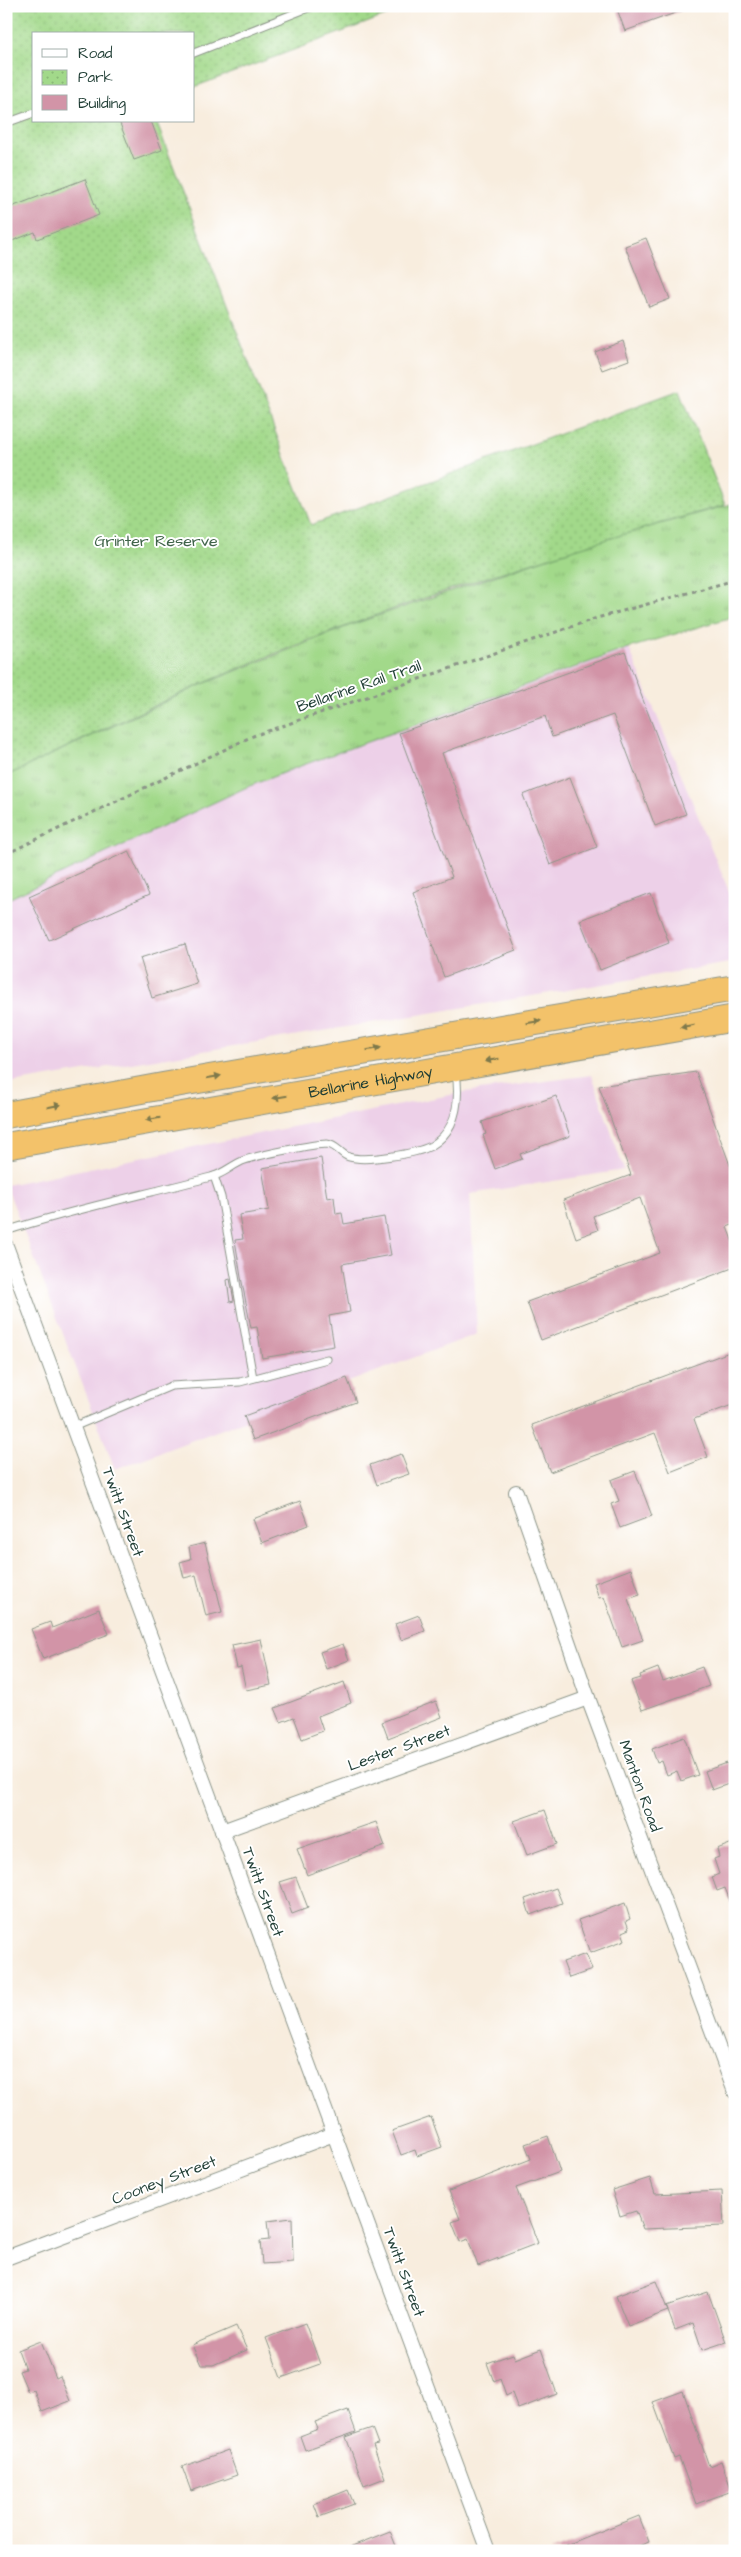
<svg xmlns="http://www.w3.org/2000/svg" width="741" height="2557" viewBox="0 0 741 2557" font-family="'Architects Daughter',sans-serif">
<defs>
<pattern id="grass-tufts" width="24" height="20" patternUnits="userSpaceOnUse" patternTransform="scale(1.25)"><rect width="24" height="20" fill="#a2d98a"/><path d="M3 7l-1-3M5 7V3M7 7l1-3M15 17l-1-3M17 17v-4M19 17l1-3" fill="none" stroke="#8bbb78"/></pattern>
<pattern id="park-dots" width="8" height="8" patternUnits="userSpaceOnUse" patternTransform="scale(1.25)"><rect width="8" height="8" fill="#a2d98a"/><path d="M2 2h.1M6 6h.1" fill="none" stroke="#8bbb78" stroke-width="1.8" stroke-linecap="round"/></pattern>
</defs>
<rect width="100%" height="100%" fill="#fff"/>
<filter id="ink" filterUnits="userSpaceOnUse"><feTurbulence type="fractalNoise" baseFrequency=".02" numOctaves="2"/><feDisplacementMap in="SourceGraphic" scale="10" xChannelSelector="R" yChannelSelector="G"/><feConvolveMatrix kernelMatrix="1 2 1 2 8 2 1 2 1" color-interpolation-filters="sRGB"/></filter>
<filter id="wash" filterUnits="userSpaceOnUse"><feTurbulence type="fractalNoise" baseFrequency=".0096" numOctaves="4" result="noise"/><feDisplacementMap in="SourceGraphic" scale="20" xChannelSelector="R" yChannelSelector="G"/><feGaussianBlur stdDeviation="1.12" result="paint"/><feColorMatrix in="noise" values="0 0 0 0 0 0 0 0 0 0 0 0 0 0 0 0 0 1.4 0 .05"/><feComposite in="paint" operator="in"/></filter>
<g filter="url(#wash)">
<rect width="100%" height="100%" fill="#f8edde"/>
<!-- built -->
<g fill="#edd0e8">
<polygon points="629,648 735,906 735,962 6,1084 6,900 247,787 303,765"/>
<polygon points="592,1075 624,1170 470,1194 477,1334 115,1469 6,1185 465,1092"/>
</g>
<!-- grass -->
<polygon fill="url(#grass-tufts)" stroke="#608b5f" points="735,503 735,616 629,648 303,765 247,787 6,900 6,776 203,684 351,625 585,545"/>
<!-- park -->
<path fill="url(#park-dots)" stroke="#608b5f" d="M 6,6 L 412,6 L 194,87 L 194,34 L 34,34 L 34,121 L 156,121 L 311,525 L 680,390 L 725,505 C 548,555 371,611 202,684 C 136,713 72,745 6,776 Z"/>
<g id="blocks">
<!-- building -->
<g fill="#d294a7">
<polygon points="616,6 689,6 689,8 625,31"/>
<polygon points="119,121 151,121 162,150 134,160"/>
<polygon points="85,179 99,215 37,239 35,232 12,241 6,227 6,209"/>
<polygon points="646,238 670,299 649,307 625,246"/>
<polygon points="623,341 629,360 602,370 595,352"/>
<polygon points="625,652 686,814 655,826 613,715 552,737 545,716 442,753 516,950 444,977 413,892 452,877 399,733"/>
<polygon points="570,777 597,847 550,865 523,795"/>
<polygon points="129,851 149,895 49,940 29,896"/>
<polygon points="651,893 669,943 600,970 580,920"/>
<polygon points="185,944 197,984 152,998 140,958"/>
<polygon points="696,1072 735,1179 735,1224 727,1227 735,1248 735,1267 541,1340 527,1302 660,1253 640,1198 593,1216 598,1230 576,1238 563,1200 631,1175 599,1086"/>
<polygon points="556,1096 570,1136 520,1154 522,1159 495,1169 483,1135 486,1134 482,1122"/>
<polygon points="321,1158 327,1198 334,1197 336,1214 342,1213 344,1224 384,1217 391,1255 342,1264 350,1312 329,1316 334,1346 262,1358 257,1327 251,1328 241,1277 235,1240 243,1239 239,1215 269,1210 262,1168"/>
<polygon points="230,1279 234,1301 230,1302 227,1280"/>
<polygon points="735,1350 735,1404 694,1419 708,1457 670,1472 655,1433 550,1472 532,1425"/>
<polygon points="347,1378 356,1402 253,1440 244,1416"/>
<polygon points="401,1454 409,1474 377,1485 370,1465"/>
<polygon points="635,1471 652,1516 620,1528 611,1504 619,1501 611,1480"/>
<polygon points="300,1501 309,1525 262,1543 253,1519"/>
<polygon points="205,1543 222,1612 206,1616 196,1575 184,1578 180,1562 191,1559 189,1547"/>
<polygon points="631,1569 640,1595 628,1599 643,1640 622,1647 604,1597 599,1598 594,1583"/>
<polygon points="99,1609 109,1634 43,1659 31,1629 50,1622 52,1628"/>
<polygon points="419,1615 425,1631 401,1640 395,1624"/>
<polygon points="261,1639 271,1685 246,1690 241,1667 237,1668 232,1645"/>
<polygon points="343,1644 349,1660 326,1669 320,1652"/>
<polygon points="702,1667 709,1686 642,1710 631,1681 641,1678 640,1675 658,1668 663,1681"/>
<polygon points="344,1682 351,1703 318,1716 323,1731 302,1739 294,1717 281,1722 275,1708"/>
<polygon points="436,1701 442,1717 388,1738 382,1722"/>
<polygon points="684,1737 698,1775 681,1781 677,1771 667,1775 662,1761 657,1763 652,1749"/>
<polygon points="727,1763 734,1782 712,1790 705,1771"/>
<polygon points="545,1810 557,1844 527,1855 514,1821"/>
<polygon points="376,1822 385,1846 307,1875 297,1849"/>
<polygon points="735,1842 735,1911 734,1911 725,1888 717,1891 712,1877 719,1874 714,1859 719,1857 717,1849"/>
<polygon points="296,1877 308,1908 292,1914 280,1882"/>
<polygon points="556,1888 562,1903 530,1915 525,1899"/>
<polygon points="625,1903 630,1919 626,1921 629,1929 622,1932 625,1940 590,1953 578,1920"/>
<polygon points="586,1954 592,1970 569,1978 563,1962"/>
<polygon points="431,2117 442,2147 417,2156 415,2150 401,2155 392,2131"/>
<polygon points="548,2136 560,2172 516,2188 538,2243 478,2266 468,2239 460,2242 452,2222 460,2219 449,2191 531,2159 525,2144"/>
<polygon points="650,2178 655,2194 722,2191 724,2226 643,2229 636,2211 620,2216 612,2190"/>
<polygon points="292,2218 293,2262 262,2264 260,2241 269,2240 267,2221"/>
<polygon points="656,2281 668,2311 628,2326 616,2296"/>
<polygon points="708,2292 726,2342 702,2350 693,2323 675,2330 666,2306"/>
<polygon points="305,2323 320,2364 281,2378 266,2338"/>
<polygon points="236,2326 247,2350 213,2365 201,2365 192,2345"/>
<polygon points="41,2341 56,2378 60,2376 70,2401 42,2412 34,2390 28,2392 19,2371 25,2369 18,2350"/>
<polygon points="541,2349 557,2394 518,2409 512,2393 506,2396 500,2379 494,2382 487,2363 513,2354 515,2359"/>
<polygon points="683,2391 709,2466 721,2461 732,2491 696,2504 679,2457 674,2459 653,2402"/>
<polygon points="348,2410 356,2432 305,2450 300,2436 318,2429 315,2422"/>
<polygon points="372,2428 378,2444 373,2445 385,2478 364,2486 346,2437"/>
<polygon points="228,2450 237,2475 191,2491 182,2467"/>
<polygon points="348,2490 354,2504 319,2517 314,2504"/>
<polygon points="639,2516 649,2542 625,2551 551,2551"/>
<polygon points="390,2531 398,2551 342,2551 342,2550"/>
</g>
</g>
</g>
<g filter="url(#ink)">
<use href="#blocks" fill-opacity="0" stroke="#8c9589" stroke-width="1"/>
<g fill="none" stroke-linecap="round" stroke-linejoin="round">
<defs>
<g id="lane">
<polyline points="194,53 313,6"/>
<polyline points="6,123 34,113"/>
<polyline points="214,1176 221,1197 253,1378"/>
<path d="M 6,1231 C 74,1209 143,1195 211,1177 C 224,1174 233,1164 245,1160 C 259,1155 313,1144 327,1144 C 337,1145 340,1154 349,1157 C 366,1162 415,1154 431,1146 C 458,1130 460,1100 456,1072"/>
<polyline points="73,1427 171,1386 240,1382 327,1359"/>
</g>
<g id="street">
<polyline points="6,1246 488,2551"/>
<polyline points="516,1492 588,1698 735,2092"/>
<polyline points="222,1831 588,1698"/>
<polyline points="6,2258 334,2134"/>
</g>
<g id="highway">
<polyline points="6,1115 163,1086 735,988"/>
<path id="s1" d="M 6,1146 L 735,1018"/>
</g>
</defs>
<!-- lane casing -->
<use href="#lane" stroke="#8c9589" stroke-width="9"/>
<!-- street casing -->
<use href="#street" stroke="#8c9589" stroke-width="16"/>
<!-- highway casing -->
<use href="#highway" stroke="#8c9589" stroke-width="28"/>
<!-- path -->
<polyline stroke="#8c9589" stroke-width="3" stroke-dasharray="4 4" stroke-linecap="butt" points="6,854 253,736 597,618 735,580"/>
<!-- lane -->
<use href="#lane" stroke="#fff" stroke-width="7"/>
<!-- street -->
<use href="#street" stroke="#fff" stroke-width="14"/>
<!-- highway -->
<use href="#highway" stroke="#f3c26a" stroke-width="26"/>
</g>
<!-- one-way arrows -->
<defs><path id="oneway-solid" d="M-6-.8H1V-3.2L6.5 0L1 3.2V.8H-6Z" transform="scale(1.25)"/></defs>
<g fill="#7e794c">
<use href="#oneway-solid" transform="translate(534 1022) rotate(-10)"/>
<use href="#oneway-solid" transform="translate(687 1026) rotate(170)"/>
<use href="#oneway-solid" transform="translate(374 1049) rotate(-10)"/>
<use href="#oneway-solid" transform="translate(492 1060) rotate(170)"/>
<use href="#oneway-solid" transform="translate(214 1077) rotate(-10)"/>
<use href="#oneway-solid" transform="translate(280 1097) rotate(170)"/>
<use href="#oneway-solid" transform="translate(54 1106) rotate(-11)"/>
<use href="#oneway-solid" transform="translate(153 1119) rotate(170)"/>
</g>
</g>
<g text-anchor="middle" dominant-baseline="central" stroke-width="4" stroke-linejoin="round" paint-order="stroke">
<!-- park labels -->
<g font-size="16" fill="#40644a" stroke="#fff">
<text x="156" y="541">Grinter Reserve</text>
</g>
<!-- street labels -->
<g font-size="16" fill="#1f3d34" stroke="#fff">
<text transform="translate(359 686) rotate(-19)">Bellarine Rail Trail</text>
<text stroke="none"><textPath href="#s1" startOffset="370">Bellarine Highway</textPath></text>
<text transform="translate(123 1512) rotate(70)">Twitt Street</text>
<text transform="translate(399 1748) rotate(-20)">Lester Street</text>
<text transform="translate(640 1786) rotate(70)">Manton Road</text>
<text transform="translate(263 1892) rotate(70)">Twitt Street</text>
<text transform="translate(164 2180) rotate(-21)">Cooney Street</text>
<text transform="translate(404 2272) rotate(70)">Twitt Street</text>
</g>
</g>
<!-- margin -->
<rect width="741" height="2557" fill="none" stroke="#fff" stroke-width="25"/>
<!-- legend -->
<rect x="32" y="32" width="162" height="90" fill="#ffffff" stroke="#a5b1ae"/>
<rect x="42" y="49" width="25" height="8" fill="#ffffff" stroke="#a5b1ae"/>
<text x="78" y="58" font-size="15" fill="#1f3d34">Road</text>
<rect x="42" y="70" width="25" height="15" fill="url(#park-dots)" stroke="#a5b1ae"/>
<text x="78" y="82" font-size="15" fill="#1f3d34">Park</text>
<rect x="42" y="95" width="25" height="15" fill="#d294a7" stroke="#a5b1ae"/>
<text x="78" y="108" font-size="15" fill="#1f3d34">Building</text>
</svg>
